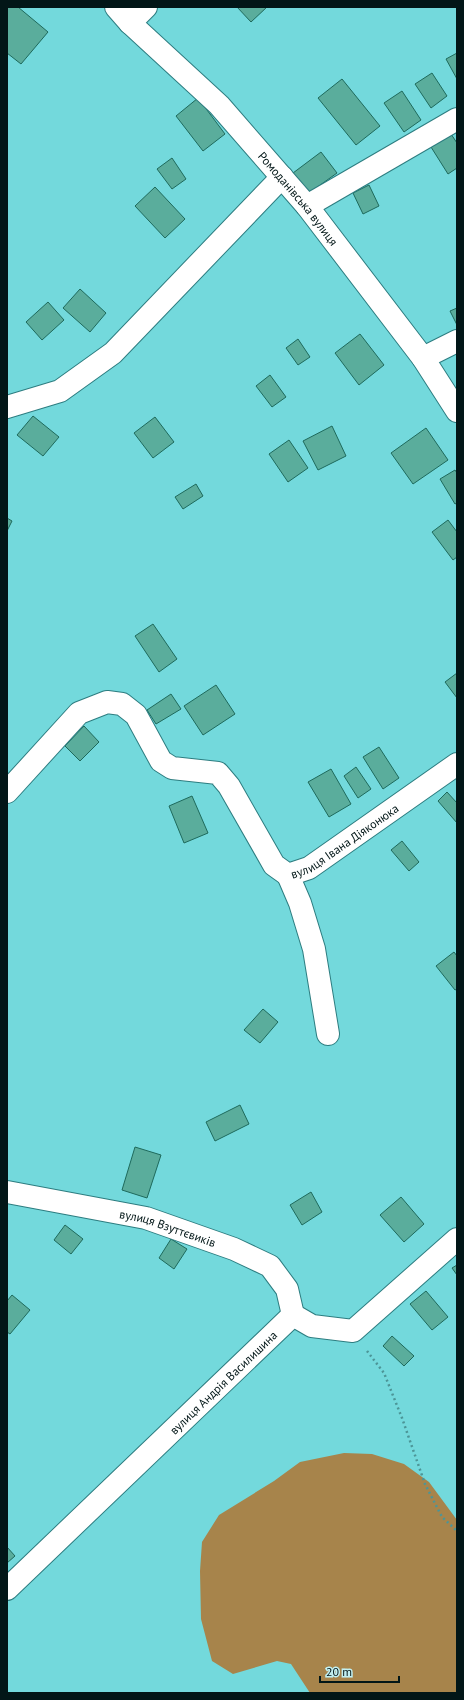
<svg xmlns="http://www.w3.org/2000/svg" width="464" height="1700" viewBox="0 0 464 1700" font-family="'PT Sans',sans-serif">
<rect width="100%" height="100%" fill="#73d9dc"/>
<!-- forest -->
<polygon fill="#a7844b" points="344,1453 372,1454 404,1464 429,1482 457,1520 457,1693 310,1693 291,1664 277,1661 233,1674 212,1661 201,1619 200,1571 202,1542 219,1515 274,1481 300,1462"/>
<!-- building -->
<g fill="#5aad9c" stroke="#1e6a5c">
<polygon points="7,7 18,7 48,32 21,64 7,53"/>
<polygon points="237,7 267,7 251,22"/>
<polygon points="457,53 457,79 446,59"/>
<polygon points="432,73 447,96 431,108 415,84"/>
<polygon points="342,79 380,126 356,145 318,98"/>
<polygon points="402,91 421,120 404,132 384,103"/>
<polygon points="198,98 225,134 203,151 176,116"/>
<polygon points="451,134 457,143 457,168 448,174 431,147"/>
<polygon points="321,152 337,173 309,193 293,173"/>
<polygon points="172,158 186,179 172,189 157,169"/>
<polygon points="369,185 379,206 363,214 353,193"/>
<polygon points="155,187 185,219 165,238 135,206"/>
<polygon points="80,289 106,313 90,332 63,308"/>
<polygon points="48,302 64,320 42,340 26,322"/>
<polygon points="457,308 457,325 450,311"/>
<polygon points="360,334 384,365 359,385 335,353"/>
<polygon points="298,339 310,357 298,365 286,348"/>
<polygon points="270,375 286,397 272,407 256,386"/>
<polygon points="33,416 59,437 43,456 17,435"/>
<polygon points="155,417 174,442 153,458 134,433"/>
<polygon points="332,426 346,456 318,470 303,441"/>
<polygon points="426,428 448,460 413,484 391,453"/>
<polygon points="289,440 308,468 288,482 269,454"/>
<polygon points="455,470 457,473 457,503 455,504 440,479"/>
<polygon points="196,484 203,496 183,509 175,497"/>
<polygon points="7,518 12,521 7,531"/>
<polygon points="448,520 457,532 457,557 453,560 432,532"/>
<polygon points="153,624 177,659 159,672 135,636"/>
<polygon points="457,673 457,698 445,682"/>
<polygon points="216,685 235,714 203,735 184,706"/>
<polygon points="171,694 181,709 156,724 147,710"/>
<polygon points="84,726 99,742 80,761 65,746"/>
<polygon points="379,747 399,778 383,789 363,757"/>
<polygon points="356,767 371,789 358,798 344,776"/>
<polygon points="331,769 351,804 329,817 308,782"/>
<polygon points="447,792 457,803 457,823 438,801"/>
<polygon points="192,796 208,833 184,843 169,806"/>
<polygon points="402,841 419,862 409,871 391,850"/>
<polygon points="454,952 457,956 457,989 455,990 436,966"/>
<polygon points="263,1009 278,1022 260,1043 244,1030"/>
<polygon points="240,1105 249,1124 215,1141 206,1122"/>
<polygon points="135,1147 161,1155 147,1198 122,1190"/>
<polygon points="311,1192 322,1212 302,1225 290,1205"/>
<polygon points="401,1197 424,1224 404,1242 380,1215"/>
<polygon points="65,1225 83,1239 71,1254 54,1240"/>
<polygon points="171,1239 187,1249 174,1269 159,1258"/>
<polygon points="457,1265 457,1275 452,1268"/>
<polygon points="426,1291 448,1317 432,1330 410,1304"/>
<polygon points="12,1295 30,1310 10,1334 7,1332 7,1301"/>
<polygon points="392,1336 414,1356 404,1366 383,1346"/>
<polygon points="7,1547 15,1556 7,1563"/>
</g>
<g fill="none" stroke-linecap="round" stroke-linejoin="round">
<defs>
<g id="minor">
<path id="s1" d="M 116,7 L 130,23 L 219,105 L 307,206 L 423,358 L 457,411"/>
<polyline points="130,23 146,7"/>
<polyline points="307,206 457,119"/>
<polyline points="423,358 457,341"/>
<polyline points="7,407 60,391 113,353 282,177"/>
<path id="s2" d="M 7,792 L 79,713 L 107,702 L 122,704 L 136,715 L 161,761 L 172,768 L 218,773 L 229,786 L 274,865 L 288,875 L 309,868 L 457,764"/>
<polyline points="288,875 300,903 314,949 328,1034"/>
<path id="s3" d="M 7,1192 L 146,1218 L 234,1249 L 270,1266 L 287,1289 L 293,1315"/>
<path id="s4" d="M 7,1589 L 293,1315 L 312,1326 L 353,1331 L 457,1239"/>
</g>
</defs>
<!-- minor casing -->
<use href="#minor" stroke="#2d7d80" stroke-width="24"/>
<!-- path -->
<polyline stroke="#4c9597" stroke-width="2.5" stroke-dasharray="2 3" stroke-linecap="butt" points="367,1351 384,1373 402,1418 425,1484 442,1517 457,1531"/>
<!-- minor -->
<use href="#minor" stroke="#fff" stroke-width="22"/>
</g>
<g text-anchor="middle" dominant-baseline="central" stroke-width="3" stroke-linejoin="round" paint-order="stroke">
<!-- street labels -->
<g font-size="12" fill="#021617" stroke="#c2f0f2">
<text stroke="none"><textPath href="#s1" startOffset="265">Ромоданівська вулиця</textPath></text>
<text stroke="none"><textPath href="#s2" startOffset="473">вулиця Івана Діяконюка</textPath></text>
<text stroke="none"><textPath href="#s3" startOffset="165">вулиця Взуттєвиків</textPath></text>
<text stroke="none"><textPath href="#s4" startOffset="299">вулиця Андрія Василишина</textPath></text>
</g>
</g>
<!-- border -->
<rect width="464" height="1700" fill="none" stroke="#021617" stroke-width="16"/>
<!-- scale -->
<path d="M320 1676v6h79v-6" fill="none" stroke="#021617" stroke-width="2"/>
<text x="326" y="1676" font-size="12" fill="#021617" stroke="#c2f0f2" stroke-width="3" paint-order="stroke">20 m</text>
</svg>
